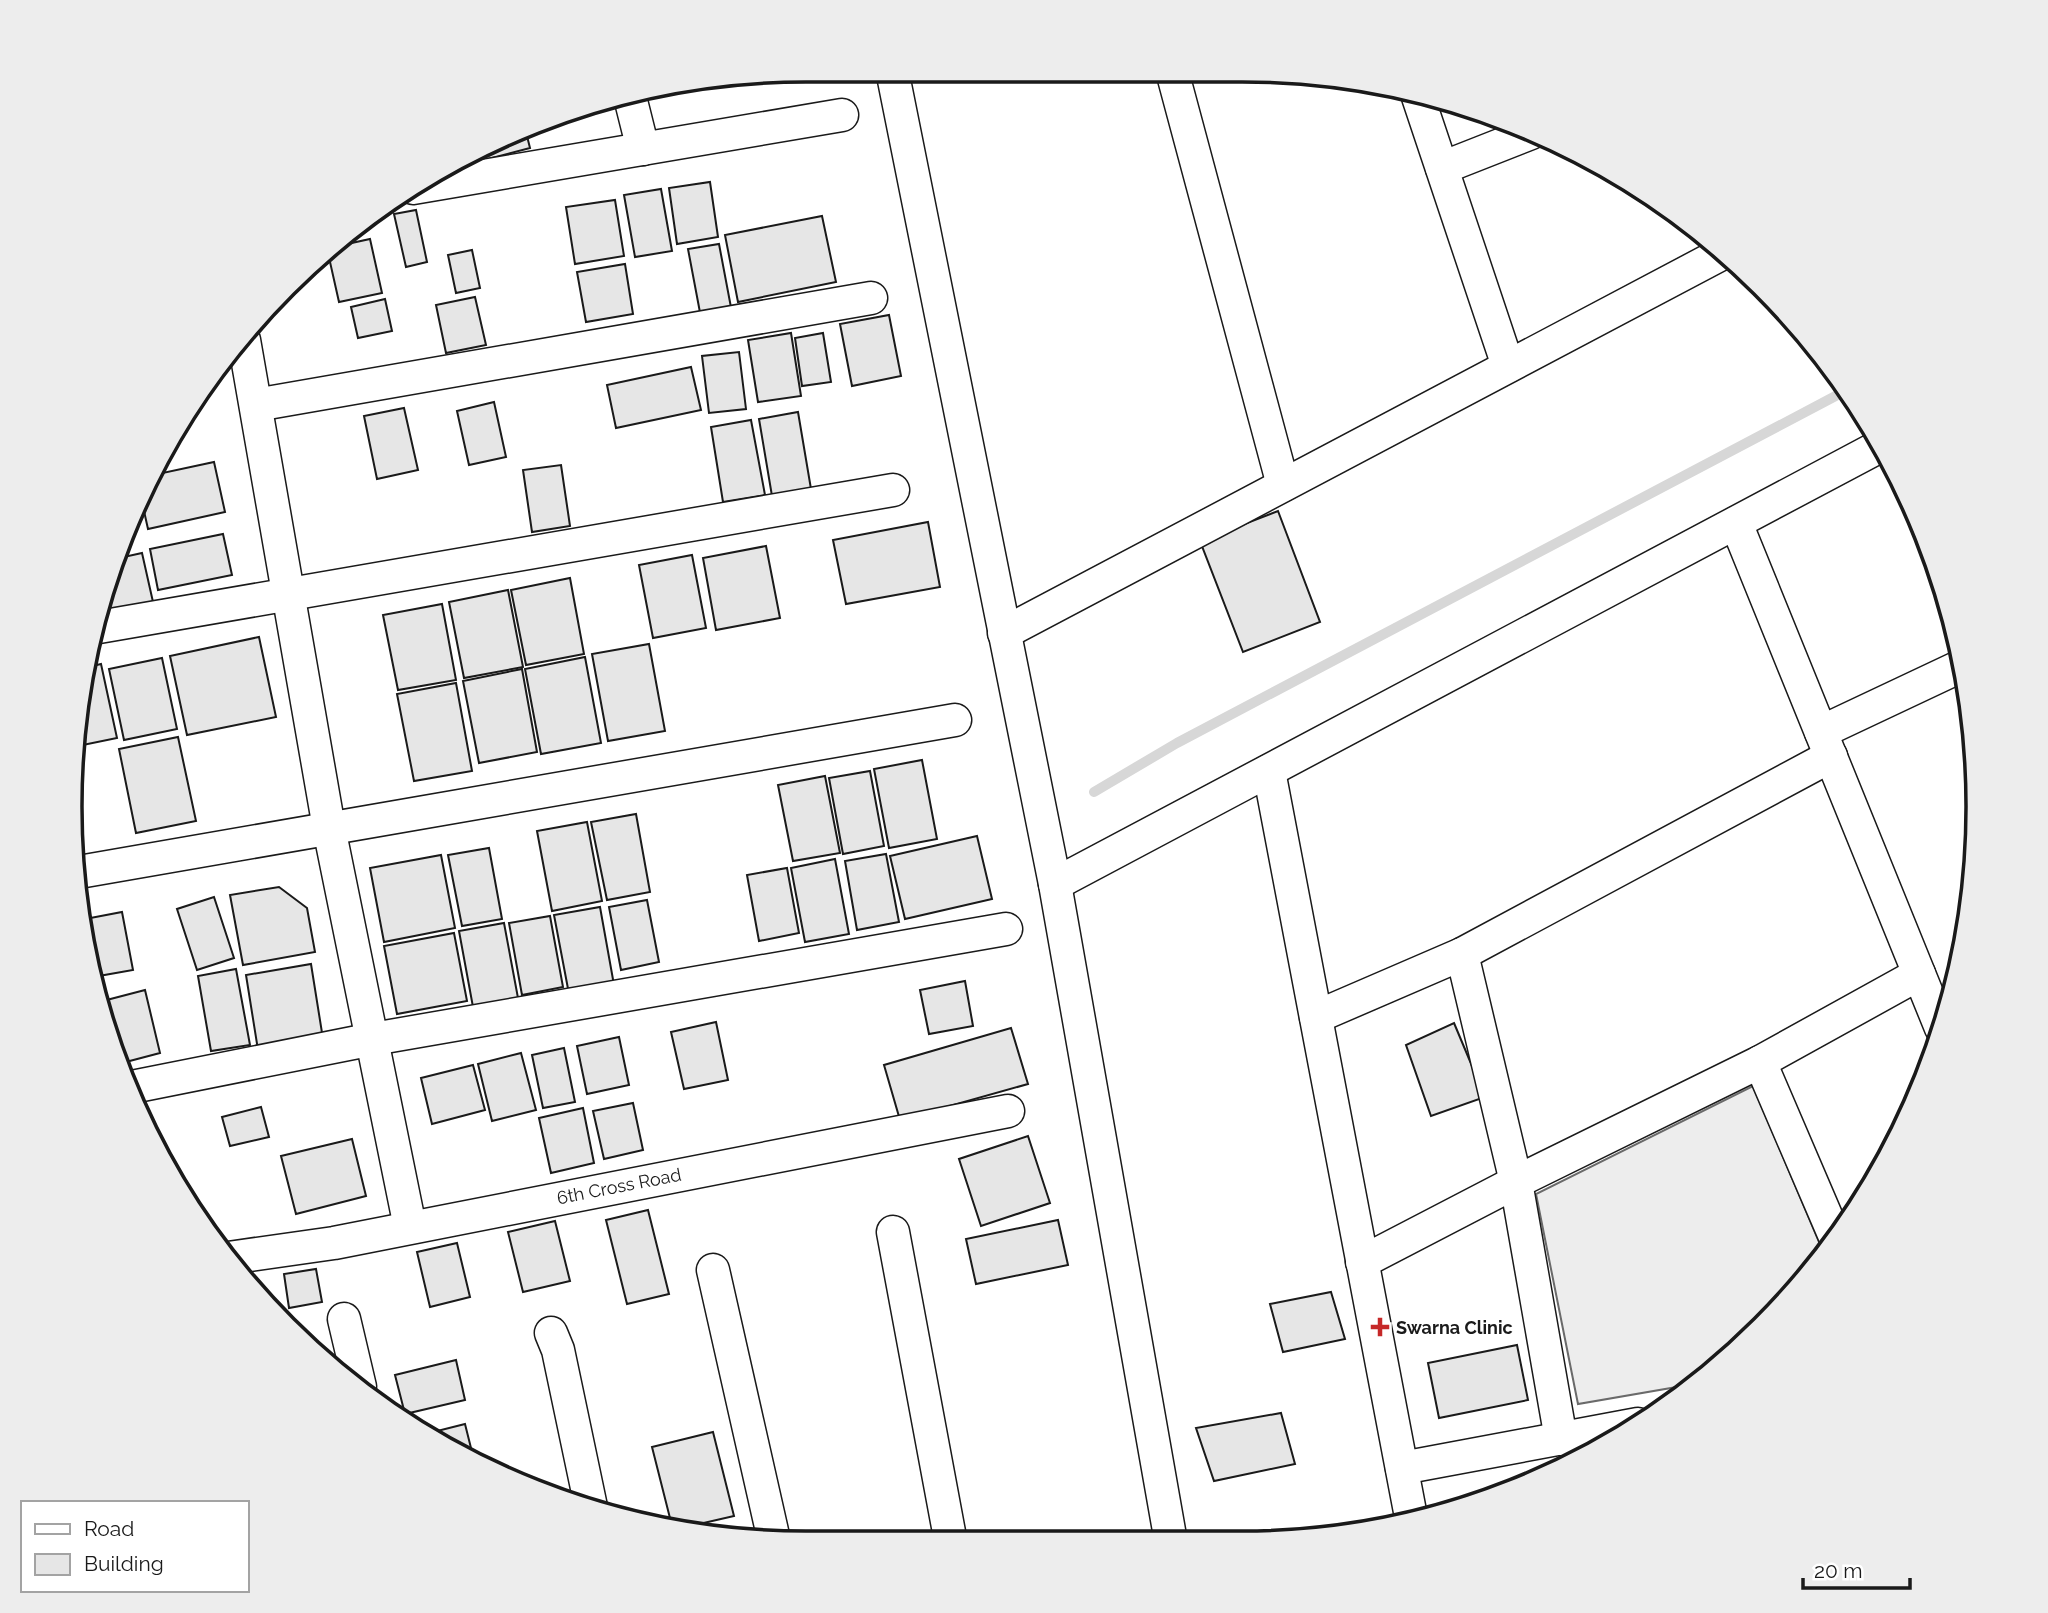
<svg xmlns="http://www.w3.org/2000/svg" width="2048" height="1613" viewBox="0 0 2048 1613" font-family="Raleway,sans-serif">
<rect width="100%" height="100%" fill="#fff"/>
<!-- built -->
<polygon fill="#ededed" stroke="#6a6a6a" stroke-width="2" points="1753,1086 1825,1256 1727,1360 1694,1384 1578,1404 1536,1194"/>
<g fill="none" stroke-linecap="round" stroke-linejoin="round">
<!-- stream -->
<polyline stroke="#d7d7d7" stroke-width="10" points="1094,792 1177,743 1845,391"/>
</g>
<!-- building -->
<g fill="#e6e6e6" stroke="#1a1a1a" stroke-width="2">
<polygon points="526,132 530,148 469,164 467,157"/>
<polygon points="710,182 718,237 677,244 669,188"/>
<polygon points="661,189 672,251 635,257 624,195"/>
<polygon points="615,200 624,256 575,264 566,207"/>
<polygon points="416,210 427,262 406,267 394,214"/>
<polygon points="822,216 836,282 738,302 725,235"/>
<polygon points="370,239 382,293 339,302 328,253 338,246"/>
<polygon points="719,244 733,318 702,323 688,249"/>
<polygon points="472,250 480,288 456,293 448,255"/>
<polygon points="625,264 633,314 586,322 577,272"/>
<polygon points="475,297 486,345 446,353 436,305"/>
<polygon points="385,299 392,331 358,338 351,307"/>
<polygon points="889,315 901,376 852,386 840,324"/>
<polygon points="791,333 801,396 758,402 748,340"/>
<polygon points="823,333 831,382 802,386 795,338"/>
<polygon points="739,352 746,409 709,413 702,356"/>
<polygon points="691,367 701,410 616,428 607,385"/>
<polygon points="494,402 506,457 469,465 457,411"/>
<polygon points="404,408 418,470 377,479 364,416"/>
<polygon points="798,412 811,489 772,496 759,419"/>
<polygon points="751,420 765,495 723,502 711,427"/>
<polygon points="214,462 225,512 148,529 142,502 153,475"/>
<polygon points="561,465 570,526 532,532 523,470"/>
<polygon points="1278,511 1320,622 1243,652 1200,541"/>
<polygon points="928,522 940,587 846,604 833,540"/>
<polygon points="223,534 232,575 158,590 150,549"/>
<polygon points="766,546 780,618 716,630 703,558"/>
<polygon points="142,553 153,602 96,614 119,558"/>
<polygon points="692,555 706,628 653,638 639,565"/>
<polygon points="570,578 584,654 526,665 511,590"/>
<polygon points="508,590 523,667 464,678 449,602"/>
<polygon points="442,604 456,680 398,690 383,615"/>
<polygon points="259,637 276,717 187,735 170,656"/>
<polygon points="649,644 665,731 608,741 592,654"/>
<polygon points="585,657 601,743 541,754 525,669"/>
<polygon points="162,658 177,729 124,740 109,669"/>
<polygon points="101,664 117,738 78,746 88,667"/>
<polygon points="522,669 537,752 479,763 463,681"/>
<polygon points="456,683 472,771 414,781 397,694"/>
<polygon points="178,737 196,821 136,833 119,749"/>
<polygon points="922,760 937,839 889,848 874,769"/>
<polygon points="870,771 884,846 843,854 829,778"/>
<polygon points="825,776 840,853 793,861 778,785"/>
<polygon points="636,814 650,892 607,900 591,822"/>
<polygon points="587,822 602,901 552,911 537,831"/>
<polygon points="977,836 992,899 905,919 890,856"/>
<polygon points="489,848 502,919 462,926 448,855"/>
<polygon points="886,854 899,922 857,930 845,861"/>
<polygon points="441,855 455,928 384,942 370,868"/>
<polygon points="835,859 849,934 805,942 791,868"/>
<polygon points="787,868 799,933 759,941 747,875"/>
<polygon points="279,887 307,908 315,952 243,965 230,895"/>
<polygon points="214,897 234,958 197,970 177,909"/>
<polygon points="647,900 659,962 621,970 609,907"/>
<polygon points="600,907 614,985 569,994 554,915"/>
<polygon points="122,912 133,970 93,977 85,919"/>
<polygon points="550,916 563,987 522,995 509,923"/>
<polygon points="504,923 518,998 473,1007 459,931"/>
<polygon points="454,933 467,1001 397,1014 384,946"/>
<polygon points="311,964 323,1039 258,1050 246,975"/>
<polygon points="236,969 250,1045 211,1051 198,976"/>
<polygon points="965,981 973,1026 929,1034 920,990"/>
<polygon points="145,990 160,1053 122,1063 99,1002"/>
<polygon points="716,1022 728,1080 684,1089 671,1032"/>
<polygon points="1454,1023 1485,1097 1431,1116 1406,1045"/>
<polygon points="1011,1028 1028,1084 900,1120 884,1065"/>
<polygon points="619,1037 629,1085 587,1094 577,1046"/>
<polygon points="564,1048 575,1102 543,1108 532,1055"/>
<polygon points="521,1053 536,1110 492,1121 478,1064"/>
<polygon points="473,1065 485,1110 432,1124 421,1078"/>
<polygon points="633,1103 643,1150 604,1159 593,1111"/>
<polygon points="261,1107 269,1137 230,1146 222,1117"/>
<polygon points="583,1108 594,1163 551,1173 539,1118"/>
<polygon points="1028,1136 1050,1203 981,1226 959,1159"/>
<polygon points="352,1139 366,1196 296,1214 281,1156"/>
<polygon points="170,1160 187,1200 169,1175 164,1162"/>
<polygon points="648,1210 669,1294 627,1304 606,1220"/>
<polygon points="1058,1220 1068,1265 976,1284 966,1239"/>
<polygon points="555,1221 570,1281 523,1292 508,1232"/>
<polygon points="457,1243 470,1297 430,1307 417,1252"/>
<polygon points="316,1269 322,1302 289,1308 284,1274"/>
<polygon points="1331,1292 1345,1339 1283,1352 1270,1304"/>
<polygon points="1517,1345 1528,1400 1439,1418 1428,1363"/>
<polygon points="456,1360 465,1400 405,1414 395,1375"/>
<polygon points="1281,1413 1295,1464 1214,1481 1196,1428"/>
<polygon points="465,1424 474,1460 425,1434"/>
<polygon points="713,1432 734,1516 673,1530 652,1447"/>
</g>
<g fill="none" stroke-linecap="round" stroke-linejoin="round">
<defs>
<g id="minor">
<polyline points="892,70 1055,884 1171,1542"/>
<polyline points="1172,71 1283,485"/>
<polyline points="629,93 643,149"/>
<polyline points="1418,97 1508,366"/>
<polyline points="1442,168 1531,133"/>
<polyline points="413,188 842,115"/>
<polyline points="244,340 329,828 410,1227"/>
<polyline points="256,405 871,298"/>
<polyline points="1736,523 1941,1028"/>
<polyline points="93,628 893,490"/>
<polyline points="1004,633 1723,253"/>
<polyline points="1821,732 1961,666"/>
<polyline points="1269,771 1411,1517"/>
<polyline points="79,872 955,720"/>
<polyline points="1055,884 1882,445"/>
<polyline points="1462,954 1516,1182 1561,1439"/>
<polyline points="1316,1017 1462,954 1831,756"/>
<polyline points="1760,1062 1836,1239"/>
<polyline points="132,1087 373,1039 1006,929"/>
<polyline points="893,1232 951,1543"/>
<polyline points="228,1258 334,1243 1008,1111"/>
<polyline points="1362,1262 1516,1182 1760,1062 1919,974"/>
<polyline points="713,1270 774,1540"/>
<polyline points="344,1319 360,1387"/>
<polyline points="551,1333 558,1350 591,1507"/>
<polyline points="1402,1468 1638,1424"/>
</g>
</defs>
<!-- minor casing -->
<use href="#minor" stroke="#1a1a1a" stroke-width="35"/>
<!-- minor -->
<use href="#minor" stroke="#fff" stroke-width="32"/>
</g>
<!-- markers -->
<path fill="#c62828" stroke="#fff" stroke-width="2.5" d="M1376.5 1316.5h7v7h7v7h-7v7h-7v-7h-7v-7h7z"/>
<g text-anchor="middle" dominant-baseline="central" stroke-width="5" stroke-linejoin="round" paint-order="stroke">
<!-- street labels -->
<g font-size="18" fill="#1a1a1a" stroke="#fff">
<text transform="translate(619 1186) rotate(-11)">6th Cross Road</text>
</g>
<!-- poi labels -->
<g font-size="18" font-weight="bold" fill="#1a1a1a" stroke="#fff" text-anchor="start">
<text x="1396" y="1327">Swarna Clinic</text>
</g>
</g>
<!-- crop -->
<path d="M0 0H2048V1613H0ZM806 82H1242A724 724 0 0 1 1966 806V807A724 724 0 0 1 1242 1531H806A724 724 0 0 1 82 807V806A724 724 0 0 1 806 82Z" fill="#ededed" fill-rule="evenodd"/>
<path fill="none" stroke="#1a1a1a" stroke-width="3.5" d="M806 82H1242A724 724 0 0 1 1966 806V807A724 724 0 0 1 1242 1531H806A724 724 0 0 1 82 807V806A724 724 0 0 1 806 82Z"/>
<!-- legend -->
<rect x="21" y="1501" width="228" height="91" fill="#ffffff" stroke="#a3a3a3" stroke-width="2"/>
<rect x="35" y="1524" width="35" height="10" fill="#ffffff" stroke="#a3a3a3" stroke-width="2"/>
<text x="84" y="1536" font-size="21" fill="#1a1a1a">Road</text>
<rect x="35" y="1554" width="35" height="21" fill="#e6e6e6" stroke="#a3a3a3" stroke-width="2"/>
<text x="84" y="1571" font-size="21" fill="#1a1a1a">Building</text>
<!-- scale -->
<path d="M1803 1578v10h107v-10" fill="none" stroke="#1a1a1a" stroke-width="3.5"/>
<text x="1814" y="1578" font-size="21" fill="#1a1a1a" stroke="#ffffff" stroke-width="5" paint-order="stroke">20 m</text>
</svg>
